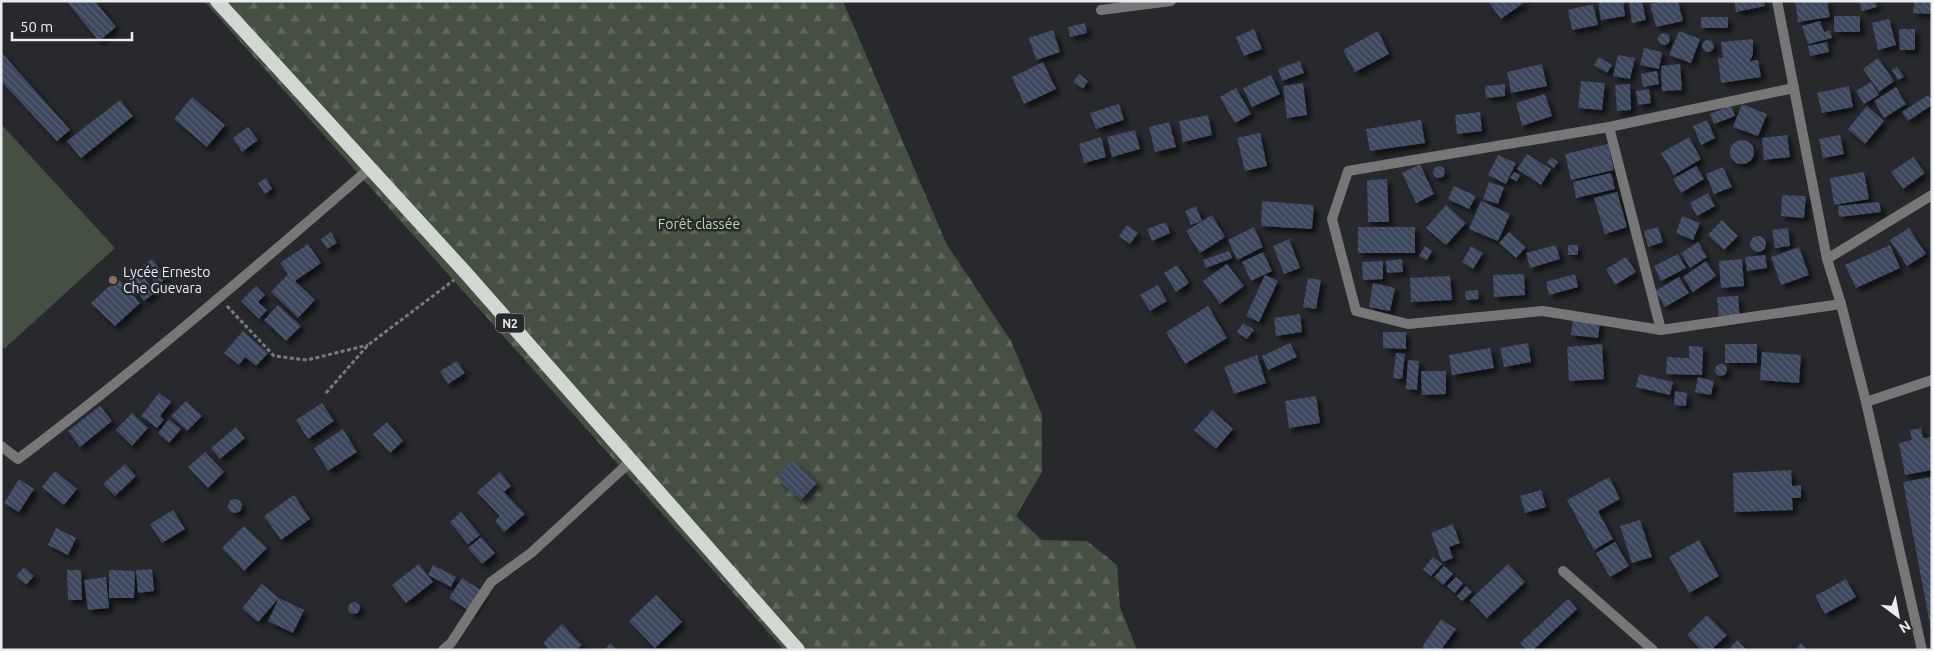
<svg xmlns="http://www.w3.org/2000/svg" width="1933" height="651" viewBox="0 0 1933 651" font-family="Ubuntu,sans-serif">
<defs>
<pattern id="forest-firs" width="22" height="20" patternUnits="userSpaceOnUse" patternTransform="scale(1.25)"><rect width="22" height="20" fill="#454f42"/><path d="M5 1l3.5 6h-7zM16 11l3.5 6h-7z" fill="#60685e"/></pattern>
<pattern id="building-back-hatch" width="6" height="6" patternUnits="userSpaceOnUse" patternTransform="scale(1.25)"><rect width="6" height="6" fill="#3c465d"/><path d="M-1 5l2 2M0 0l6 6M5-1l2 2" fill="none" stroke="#586175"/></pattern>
<filter id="shadow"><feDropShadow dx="4.5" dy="4.5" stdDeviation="2.5" flood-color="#0009"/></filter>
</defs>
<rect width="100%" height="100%" fill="#27292c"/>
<!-- forest -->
<polygon fill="url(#forest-firs)" points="204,1 843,1 946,243 1011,341 1042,415 1042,472 1016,516 1042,540 1087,541 1117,565 1120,607 1137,650 784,650"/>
<!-- park -->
<polygon fill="#454f42" points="1,124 115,248 4,349 1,346"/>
<!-- building -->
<g fill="url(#building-back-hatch)" filter="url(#shadow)">
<polygon points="66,1 95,1 116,27 99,41"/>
<polygon points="1488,1 1526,1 1501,19"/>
<polygon points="1598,1 1623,1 1625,16 1601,20"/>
<polygon points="1642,1 1646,20 1632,23 1629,2"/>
<polygon points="1663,1 1678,1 1683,21 1656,27 1650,4"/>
<polygon points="1734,1 1764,1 1765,6 1736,12"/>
<polygon points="1795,1 1827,1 1830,17 1798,22"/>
<polygon points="1859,1 1875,1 1877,7 1862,11"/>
<polygon points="1914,1 1932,1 1932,14 1913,13"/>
<polygon points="1593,4 1598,25 1572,30 1568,10"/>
<rect x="1834" y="16" width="26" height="16"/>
<rect x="1701" y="17" width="27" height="11"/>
<polygon points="1889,19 1896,45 1878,50 1872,23"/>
<polygon points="1820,21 1824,32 1830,30 1832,38 1808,44 1802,26"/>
<polygon points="1085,23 1087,33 1070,37 1068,27"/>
<polygon points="1254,29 1262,49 1244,56 1236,37"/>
<polygon points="1899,29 1915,29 1915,50 1900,50"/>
<polygon points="1053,30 1060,52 1036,60 1029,38"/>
<polygon points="1378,31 1389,54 1355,72 1343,50"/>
<polygon points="1679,31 1700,39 1691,63 1669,55"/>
<circle cx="1664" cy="39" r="6"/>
<polygon points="1753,39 1753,54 1750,61 1758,60 1761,77 1721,83 1718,58 1723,58 1721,42"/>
<circle cx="1708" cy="46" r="6"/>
<polygon points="1827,42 1829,52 1810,56 1808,46"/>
<polygon points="1644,48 1662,52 1659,69 1640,65"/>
<polygon points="1,52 70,130 57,141 1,81"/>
<polygon points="1618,55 1635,58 1630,79 1613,76"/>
<polygon points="1599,57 1612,65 1607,73 1594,65"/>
<polygon points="1878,58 1894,81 1879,92 1863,69"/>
<polygon points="1300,61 1304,73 1282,81 1278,69"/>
<polygon points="1043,62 1056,89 1024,104 1012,77"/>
<polygon points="1542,64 1547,86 1511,93 1507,72"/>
<polygon points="1680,64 1682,90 1662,91 1661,66"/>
<polygon points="1897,67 1904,77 1898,80 1892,70"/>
<polygon points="1657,71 1659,84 1643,87 1641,74"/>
<polygon points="1079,74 1088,81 1083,89 1073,82"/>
<polygon points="1271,75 1280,94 1252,107 1243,88"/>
<polygon points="1581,81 1605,83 1602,110 1578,108"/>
<polygon points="1871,82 1879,95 1864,104 1856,91"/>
<polygon points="1303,83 1307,115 1287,118 1283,86"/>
<polygon points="1505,84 1505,96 1486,98 1485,86"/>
<polygon points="1630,84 1631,110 1617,111 1615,85"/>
<polygon points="1849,86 1853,107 1822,113 1817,93"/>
<polygon points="1896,87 1906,104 1884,118 1874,101"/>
<polygon points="1236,88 1251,114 1235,123 1220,97"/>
<polygon points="1649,89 1651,103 1638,105 1636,91"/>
<polygon points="1545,94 1552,116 1522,126 1516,103"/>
<polygon points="1928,95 1932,100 1932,105 1908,121 1902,112"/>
<polygon points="192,97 225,125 207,147 174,119"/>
<polygon points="120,100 133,116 81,158 67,141"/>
<polygon points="1119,104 1124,120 1096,129 1090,113"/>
<polygon points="1742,104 1767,114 1758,136 1733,127"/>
<polygon points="1731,105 1735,116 1714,124 1710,114"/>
<polygon points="1867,106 1884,121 1865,144 1848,129"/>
<polygon points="1480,112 1482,131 1457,134 1455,115"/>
<polygon points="1208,115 1212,135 1183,142 1179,121"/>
<polygon points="1421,120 1425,143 1370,151 1366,129"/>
<polygon points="1707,120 1715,138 1701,145 1693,126"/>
<polygon points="1169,122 1176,147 1155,152 1149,127"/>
<polygon points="248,127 258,140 242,152 233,138"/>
<polygon points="1135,130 1140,149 1112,157 1107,137"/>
<polygon points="1260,133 1267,166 1245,171 1237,138"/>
<polygon points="1787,135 1790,157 1764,160 1762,138"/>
<polygon points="1840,135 1844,154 1823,158 1819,139"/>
<polygon points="1101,137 1106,157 1084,163 1079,144"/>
<polygon points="1689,137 1701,159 1674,175 1661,153"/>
<circle cx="1742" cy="152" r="12"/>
<polygon points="1608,144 1614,170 1571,180 1565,154"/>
<polygon points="1527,154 1551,169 1541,185 1517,169"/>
<polygon points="1498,155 1516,163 1506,184 1488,175"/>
<polygon points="1551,157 1558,162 1554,168 1547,163"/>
<polygon points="1913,157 1925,173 1903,189 1891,172"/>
<polygon points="1420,164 1434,194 1416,203 1402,173"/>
<polygon points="1696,166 1704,179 1681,193 1673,179"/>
<circle cx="1439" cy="172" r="6"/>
<polygon points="1723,167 1732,187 1714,194 1706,174"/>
<polygon points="1514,172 1520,175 1517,181 1510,178"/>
<polygon points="1864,172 1869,199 1834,205 1830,178"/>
<polygon points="1611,173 1615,189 1576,198 1573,182"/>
<polygon points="266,178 272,189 265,194 258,183"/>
<polygon points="1387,179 1389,222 1368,222 1367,180"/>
<polygon points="1489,182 1504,187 1498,204 1483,199"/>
<polygon points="1454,186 1476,196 1469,209 1448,199"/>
<polygon points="1617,192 1627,227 1605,234 1594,198"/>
<polygon points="1708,193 1715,206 1697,216 1690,203"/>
<polygon points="1782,195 1806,196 1804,218 1781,216"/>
<polygon points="1262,201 1314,205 1312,229 1261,226"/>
<polygon points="1481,201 1510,214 1498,241 1469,229"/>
<polygon points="1879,202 1881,212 1839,217 1838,206"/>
<polygon points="1446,205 1466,223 1446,245 1426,228"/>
<polygon points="1196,206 1202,221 1191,225 1185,211"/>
<polygon points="1212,215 1225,237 1200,253 1186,231"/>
<polygon points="1682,216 1700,223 1693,240 1676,233"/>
<polygon points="1722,220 1738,236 1724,250 1708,235"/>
<polygon points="1166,222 1170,233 1152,241 1147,229"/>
<polygon points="1127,225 1138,233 1130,244 1119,236"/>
<polygon points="1254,227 1263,247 1237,260 1228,240"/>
<rect x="1358" y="227" width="57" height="26"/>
<polygon points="1658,227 1663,242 1648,247 1644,231"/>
<polygon points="1788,228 1790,246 1775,248 1772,230"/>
<polygon points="1909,228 1926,254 1907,266 1890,240"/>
<polygon points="331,232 337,243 327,249 321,239"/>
<polygon points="1509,232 1526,247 1516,258 1499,243"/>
<circle cx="1758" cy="244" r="8"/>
<polygon points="1289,239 1300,268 1284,274 1273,246"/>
<polygon points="1698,242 1707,257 1690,268 1681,253"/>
<polygon points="308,244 321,263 295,281 315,300 298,318 271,292 288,274 280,263"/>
<polygon points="1556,245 1560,259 1530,268 1526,253"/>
<rect x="1568" y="245" width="10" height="10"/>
<polygon points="1890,245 1900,268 1856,288 1845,265"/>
<polygon points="1425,246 1432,251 1427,260 1419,256"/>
<polygon points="1471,246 1483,253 1473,269 1462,262"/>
<polygon points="1799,247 1809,275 1781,285 1771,257"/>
<polygon points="1229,251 1232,258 1206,268 1203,260"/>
<polygon points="1263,252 1272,271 1251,281 1242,262"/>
<polygon points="1678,254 1686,268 1661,281 1654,266"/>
<polygon points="1765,255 1767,268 1747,271 1745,257"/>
<polygon points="1626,257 1636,272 1615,285 1606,269"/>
<polygon points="152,259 167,278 157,285 143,266"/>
<polygon points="1402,259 1403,272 1387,273 1386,261"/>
<polygon points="1742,259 1744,286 1721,288 1719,261"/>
<polygon points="1383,261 1383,279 1363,280 1362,262"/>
<polygon points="1706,261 1716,276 1693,292 1683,277"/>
<polygon points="1227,264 1244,286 1220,304 1203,281"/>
<polygon points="1177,265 1189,283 1176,292 1164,273"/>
<polygon points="139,272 156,292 144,301 128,280"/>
<polygon points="1524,274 1525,295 1494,297 1493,275"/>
<polygon points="1575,274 1578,287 1549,295 1546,282"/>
<polygon points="1265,275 1278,281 1259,322 1246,316"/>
<polygon points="1450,276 1452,300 1411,302 1410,278"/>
<polygon points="1679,277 1689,293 1665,307 1655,291"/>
<polygon points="118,278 140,303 115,326 91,303"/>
<polygon points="1308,278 1321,280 1316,309 1303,307"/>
<polygon points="1373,283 1395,288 1390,311 1369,307"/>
<polygon points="1158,285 1167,301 1150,311 1140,295"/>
<polygon points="256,286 265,295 258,302 267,310 259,319 241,301"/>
<polygon points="1478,290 1479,299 1466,300 1465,291"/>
<polygon points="1738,296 1740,318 1719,319 1717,297"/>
<polygon points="278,305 301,326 286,341 264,320"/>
<polygon points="1208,306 1227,338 1185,364 1166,332"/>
<polygon points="1300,314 1302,332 1276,336 1274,318"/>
<polygon points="1573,319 1600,322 1598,338 1571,335"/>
<polygon points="1243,323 1254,330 1247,339 1237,332"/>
<polygon points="243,331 268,353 256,366 245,357 239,365 224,353"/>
<polygon points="1383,332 1406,332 1406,349 1383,348"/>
<polygon points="1290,343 1297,357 1268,370 1262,356"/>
<polygon points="1528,343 1531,362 1504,367 1500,348"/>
<polygon points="1602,344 1604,379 1569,381 1567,347"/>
<rect x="1725" y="344" width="32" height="19"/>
<polygon points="1689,346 1703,347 1702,375 1666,374 1667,357 1689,358"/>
<polygon points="1490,348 1494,368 1452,375 1449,355"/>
<polygon points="1762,352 1801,355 1799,383 1760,380"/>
<polygon points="1396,353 1405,354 1402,379 1393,378"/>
<polygon points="1257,355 1266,383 1234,394 1224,367"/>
<polygon points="1408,360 1419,361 1417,390 1406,389"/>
<polygon points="457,361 465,373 448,384 440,371"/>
<circle cx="1721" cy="370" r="6"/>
<polygon points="1421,371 1446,371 1446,394 1422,395"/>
<polygon points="1639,374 1673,382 1670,395 1636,387"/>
<polygon points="1698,377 1714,381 1711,395 1695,392"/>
<polygon points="1675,391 1687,393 1686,406 1674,405"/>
<polygon points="159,393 171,402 160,416 164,420 157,428 141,416"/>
<polygon points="1316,396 1320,423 1289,428 1285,401"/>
<polygon points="186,401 202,416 187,431 171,416"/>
<polygon points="322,403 334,421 308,439 296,420"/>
<polygon points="100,406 112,421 80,447 68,431"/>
<polygon points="1212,410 1233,429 1216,449 1194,430"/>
<polygon points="132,413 148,428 132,446 116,430"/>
<polygon points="169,419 181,429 169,443 158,433"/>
<polygon points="387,422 403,441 390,453 373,434"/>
<polygon points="236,427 245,438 220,459 211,448"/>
<polygon points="1921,428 1923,438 1932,437 1932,470 1905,475 1899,443 1912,440 1910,430"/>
<polygon points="343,429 357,452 328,471 314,448"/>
<polygon points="205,452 224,472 208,488 188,467"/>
<polygon points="793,461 817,483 801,500 777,478"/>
<polygon points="125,464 136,476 115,496 103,484"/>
<polygon points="1791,470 1792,486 1801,485 1801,498 1792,498 1793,510 1734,512 1733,473"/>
<polygon points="55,471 77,489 64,505 42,487"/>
<polygon points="500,472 511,486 504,492 525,514 504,532 495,521 500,516 477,492"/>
<polygon points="1609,477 1620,499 1598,511 1613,539 1594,550 1567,500"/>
<polygon points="1932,477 1932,630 1931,630 1903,482"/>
<polygon points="19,479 34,489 19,512 4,503"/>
<polygon points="1541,490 1546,507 1525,513 1520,496"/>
<polygon points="294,495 310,519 281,540 264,516"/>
<circle cx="235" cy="506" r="7"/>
<polygon points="173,510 185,529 162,543 150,524"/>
<polygon points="461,512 480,535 468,544 450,522"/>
<polygon points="1640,520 1652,557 1632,563 1620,526"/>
<polygon points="1453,524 1460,543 1449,547 1453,558 1442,562 1431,533"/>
<polygon points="244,526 267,548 244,571 222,548"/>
<polygon points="56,528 76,538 68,555 48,545"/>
<polygon points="481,537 495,553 482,564 468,548"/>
<polygon points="1699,540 1719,576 1689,593 1669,557"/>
<polygon points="1615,542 1629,566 1610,577 1596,553"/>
<polygon points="1433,557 1442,564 1431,576 1423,569"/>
<polygon points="419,564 433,582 406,603 392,585"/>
<polygon points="1508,564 1525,582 1487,618 1470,600"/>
<polygon points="433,565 456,577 451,587 428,575"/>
<polygon points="1444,566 1453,574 1443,585 1434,577"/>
<polygon points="24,567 34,576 26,585 16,576"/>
<polygon points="152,569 154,591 138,593 136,570"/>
<polygon points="67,570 81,570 82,600 68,600"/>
<polygon points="109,570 135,571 134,598 109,598"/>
<polygon points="106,577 109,608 88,610 84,580"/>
<polygon points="1456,577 1463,583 1455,593 1447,586"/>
<polygon points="462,578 484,592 471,612 449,598"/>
<polygon points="1846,579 1856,597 1825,614 1815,596"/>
<polygon points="262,584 279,598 258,622 242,608"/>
<polygon points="1466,586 1472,592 1462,601 1457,596"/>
<polygon points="656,595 682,622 655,648 629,621"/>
<polygon points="279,598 304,610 293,633 268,621"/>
<polygon points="1568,599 1577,609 1533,650 1527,650 1520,643"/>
<circle cx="354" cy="608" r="6"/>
<polygon points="1707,615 1727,635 1711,650 1701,650 1687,635"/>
<polygon points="1441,619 1456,629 1441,650 1426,650 1422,647"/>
<polygon points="562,624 582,645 576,650 549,650 543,643"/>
<polygon points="1737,640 1747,650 1728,650"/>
<polygon points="611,643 617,650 604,650"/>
<polygon points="1801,643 1808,650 1795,650"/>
</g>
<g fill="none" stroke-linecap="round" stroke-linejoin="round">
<!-- path -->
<g stroke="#787a7d" stroke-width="3" stroke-dasharray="4 2.5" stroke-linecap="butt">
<polyline points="227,306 274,356 307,360 368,345"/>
<polyline points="326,393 368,345 454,280"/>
</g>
<!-- minor -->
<g stroke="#767776" stroke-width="10">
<polyline points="1777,1 1827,259 1841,304 1866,402 1922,650"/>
<polyline points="1101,10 1171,1"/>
<polyline points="1794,88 1609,127 1348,171 1332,219 1356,311 1408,324 1543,311 1661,330 1841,304"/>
<polyline points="1609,127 1661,330"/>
<polyline points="1827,259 1932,195"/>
<polyline points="1866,402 1932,380"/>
<path d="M 1,446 L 18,459 C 139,368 255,268 369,169"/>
<polyline points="1563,571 1653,650"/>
<polyline points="443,650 451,643 491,582 531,553 631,461"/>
</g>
<!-- trunk -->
<polyline stroke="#d3d7d4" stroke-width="14" points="217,1 465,272 798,650"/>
</g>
<!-- markers -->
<circle fill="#8d6e63" stroke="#27292c" stroke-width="2" cx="113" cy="280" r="5"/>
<g text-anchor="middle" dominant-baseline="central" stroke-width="5" stroke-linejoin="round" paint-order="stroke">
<!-- shield labels -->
<rect fill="#27292c" stroke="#b0b2b4" stroke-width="1" x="496" y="313.5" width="28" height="19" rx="4"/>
<g font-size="12" font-weight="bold" fill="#ebecef">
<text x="510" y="323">N2</text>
</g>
<!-- park labels -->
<g font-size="14" fill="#b6daae" stroke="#27292c">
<text x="699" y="224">Forêt classée</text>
</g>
<!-- poi labels -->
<g font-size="14" fill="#ebecef" stroke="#27292c" text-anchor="start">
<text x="123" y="272">Lycée Ernesto<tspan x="123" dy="16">Che Guevara</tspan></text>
</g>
</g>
<!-- border -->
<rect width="1933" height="651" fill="none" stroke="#ebecef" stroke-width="5"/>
<!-- north arrow -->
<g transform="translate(1898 616) rotate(148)" stroke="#27292c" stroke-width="4" paint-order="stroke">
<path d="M0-4L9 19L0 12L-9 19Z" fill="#ebecef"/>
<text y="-8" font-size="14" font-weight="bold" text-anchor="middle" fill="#ebecef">N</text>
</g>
<!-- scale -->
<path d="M12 32v8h120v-8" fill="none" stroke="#ebecef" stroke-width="2.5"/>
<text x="20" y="32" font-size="15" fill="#ebecef" stroke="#27292c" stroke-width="4" paint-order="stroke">50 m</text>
</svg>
